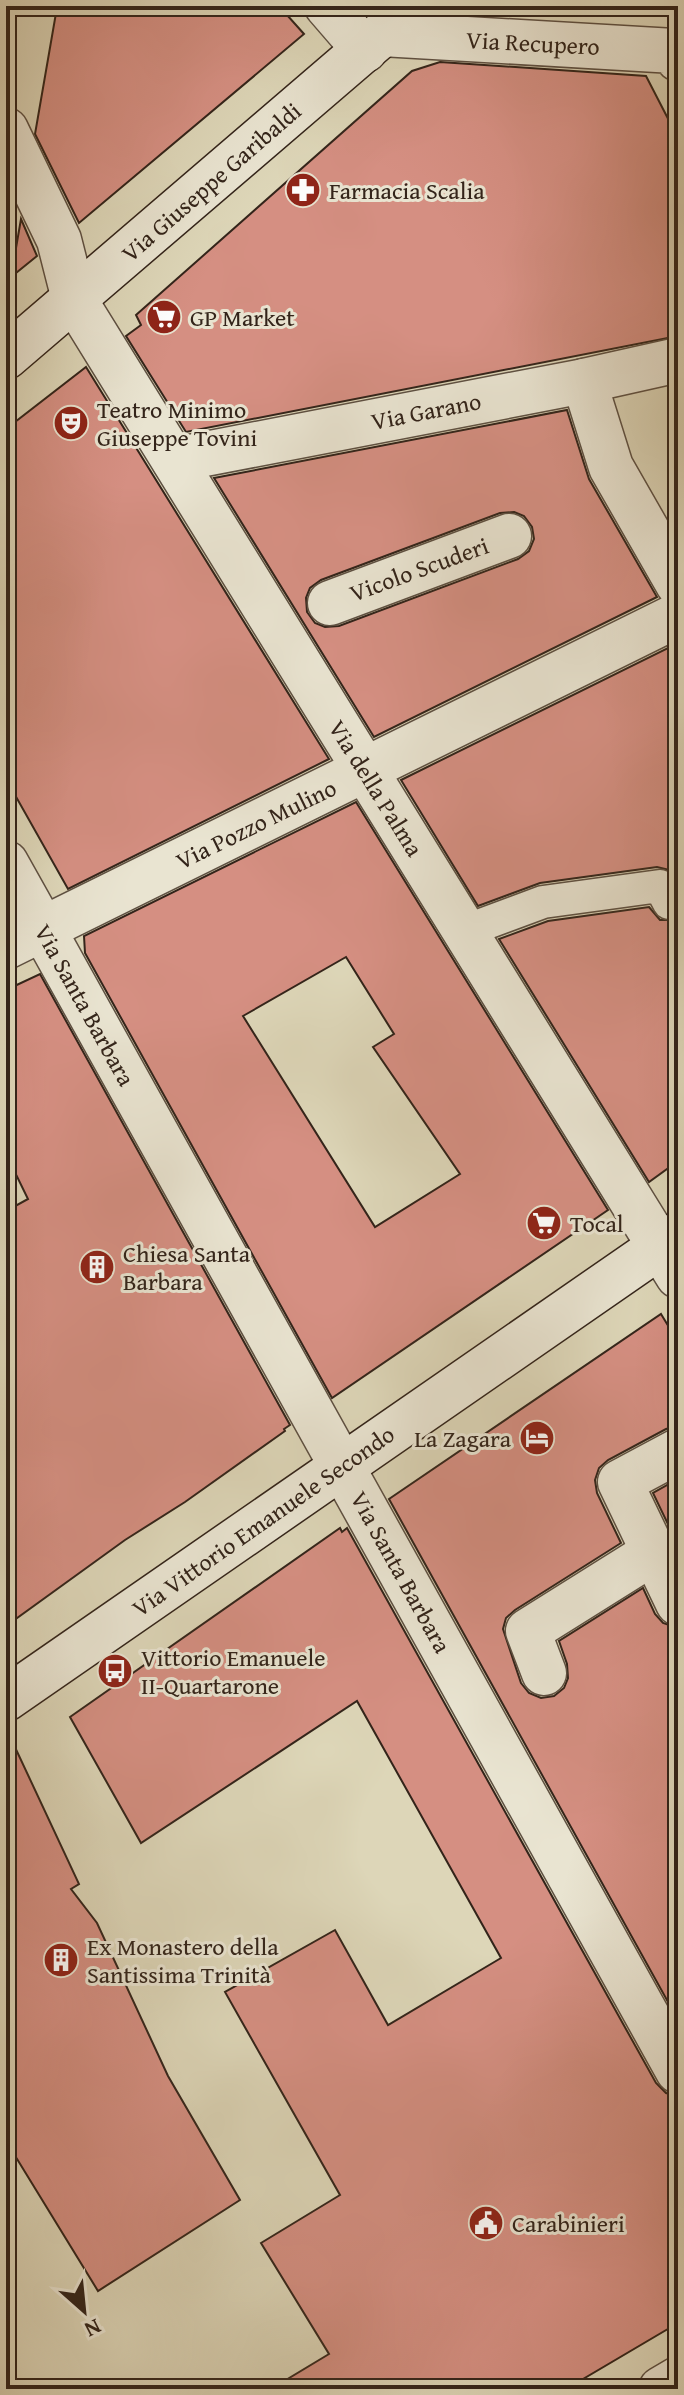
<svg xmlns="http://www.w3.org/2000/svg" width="684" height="2395" viewBox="0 0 684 2395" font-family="'Gentium Book Plus',serif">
<rect width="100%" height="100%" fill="#ddd6b8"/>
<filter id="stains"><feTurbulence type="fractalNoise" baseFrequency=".0025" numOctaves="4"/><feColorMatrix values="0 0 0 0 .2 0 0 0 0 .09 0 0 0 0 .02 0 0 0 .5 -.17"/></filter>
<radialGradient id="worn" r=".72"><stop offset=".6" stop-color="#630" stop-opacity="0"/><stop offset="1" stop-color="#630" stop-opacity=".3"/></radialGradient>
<!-- building -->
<g fill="#d58f82" stroke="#33241a" stroke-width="2" fill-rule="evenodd">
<polygon points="168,6 279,6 304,34 79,223 35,134 56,13 174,13"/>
<polygon points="440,62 646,76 678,138 678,336 186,432 126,336 141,325 136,315 412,71"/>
<polygon points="21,219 37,256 11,277"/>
<polygon points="86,367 329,759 68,889 6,779 6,429"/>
<path d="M 567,410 L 589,479 L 657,597 L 374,737 L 214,478 ZM 514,512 L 524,516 L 532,527 L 534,539 L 529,551 L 518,559 L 339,626 L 325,627 L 315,623 L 307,612 L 306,598 L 310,588 L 321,580 L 500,513 Z"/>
<polygon points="678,643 678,879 669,870 657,867 540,883 478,906 401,780"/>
<path d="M 356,802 L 608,1210 L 332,1398 L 85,953 L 84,936 ZM 346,957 L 394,1034 L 373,1047 L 460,1174 L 375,1227 L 243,1016 Z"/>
<polygon points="649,907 660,920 678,920 678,1161 649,1182 499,939 548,921"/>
<polygon points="40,974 290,1425 284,1429 285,1431 185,1502 125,1540 6,1626 6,1211 28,1199 6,1154 6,990"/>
<polygon points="661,1314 678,1342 678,1426 666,1429 608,1460 599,1468 595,1480 597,1493 621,1543 515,1610 506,1618 503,1629 521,1683 529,1693 541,1698 554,1696 564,1688 568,1678 567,1664 559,1641 643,1588 655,1614 663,1623 678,1628 678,2020 389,1499"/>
<polygon points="678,1479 678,1545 653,1493"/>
<polygon points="340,1528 342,1532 347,1528 656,2083 666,2093 678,2096 678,2323 566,2389 271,2389 329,2354 261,2243 340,2195 225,1992 335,1930 388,2025 501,1958 357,1701 141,1843 70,1717"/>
<polygon points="6,1728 79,1884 71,1889 97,1923 168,2076 240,2200 98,2291 6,2141"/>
</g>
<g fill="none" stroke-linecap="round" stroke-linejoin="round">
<defs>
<polyline id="service" points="465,931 543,902 660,886 669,903 678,901"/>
<g id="pedestrian">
<polyline points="330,603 509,536"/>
<polyline points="6,863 43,929"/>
<polyline points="678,1451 620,1482 678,1603"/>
<polyline points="544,1673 528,1631 654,1552"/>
</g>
<g id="minor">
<polyline points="327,6 365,50"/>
<polyline points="382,34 674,51 678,59"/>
<polyline points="6,130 59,240 74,299 678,1276"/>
<polyline points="584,381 611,467 678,584"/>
<polyline points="174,460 584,381 678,360"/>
<polyline points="43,929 678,2071"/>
<polyline points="6,947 678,615"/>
<polyline points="661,2389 678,2379"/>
</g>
<g id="secondary">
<polyline points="6,357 415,6"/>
<polyline points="6,1699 678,1234"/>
</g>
</defs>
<!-- service casing -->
<use href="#service" stroke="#5e5042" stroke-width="35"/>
<!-- pedestrian casing -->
<use href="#pedestrian" stroke="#5e5042" stroke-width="47"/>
<!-- minor casing -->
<use href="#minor" stroke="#5e5042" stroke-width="47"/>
<!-- secondary casing -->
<use href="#secondary" stroke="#33241a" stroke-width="47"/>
<!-- service -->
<use href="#service" stroke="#e9e4d1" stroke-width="32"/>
<!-- pedestrian -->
<use href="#pedestrian" stroke="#e9e4d1" stroke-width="44"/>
<!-- minor -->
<use href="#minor" stroke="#e9e4d1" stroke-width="44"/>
<!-- secondary -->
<use href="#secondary" stroke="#e9e4d1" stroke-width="44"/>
</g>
<!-- icons -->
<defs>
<symbol id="pharmacy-disc" viewBox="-11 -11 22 22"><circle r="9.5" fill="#8f2418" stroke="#e9e4d1"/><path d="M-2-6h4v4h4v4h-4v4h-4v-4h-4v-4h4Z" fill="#fff"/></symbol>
<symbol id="supermarket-disc" viewBox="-11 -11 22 22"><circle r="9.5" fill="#8f2418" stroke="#e9e4d1"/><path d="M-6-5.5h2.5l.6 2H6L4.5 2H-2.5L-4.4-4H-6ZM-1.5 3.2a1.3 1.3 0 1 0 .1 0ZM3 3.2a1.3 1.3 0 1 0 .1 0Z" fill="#fff"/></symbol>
<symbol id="theatre-disc" viewBox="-11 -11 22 22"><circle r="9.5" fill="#8f2418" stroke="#e9e4d1"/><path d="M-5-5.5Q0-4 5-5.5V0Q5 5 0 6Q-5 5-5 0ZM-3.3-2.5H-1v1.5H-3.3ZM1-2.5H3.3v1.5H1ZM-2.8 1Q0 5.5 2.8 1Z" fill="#fff"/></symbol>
<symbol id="building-disc" viewBox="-11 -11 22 22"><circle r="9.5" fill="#8f2418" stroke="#e9e4d1"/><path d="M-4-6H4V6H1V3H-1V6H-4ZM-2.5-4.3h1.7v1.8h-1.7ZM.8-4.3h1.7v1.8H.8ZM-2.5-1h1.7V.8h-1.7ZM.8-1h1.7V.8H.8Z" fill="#fff"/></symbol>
<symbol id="hotel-disc" viewBox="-11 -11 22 22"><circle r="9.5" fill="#8f2418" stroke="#e9e4d1"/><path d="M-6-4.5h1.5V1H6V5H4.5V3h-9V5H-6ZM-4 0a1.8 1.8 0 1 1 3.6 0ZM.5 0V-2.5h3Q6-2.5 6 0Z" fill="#fff"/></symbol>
<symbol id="bus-disc" viewBox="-11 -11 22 22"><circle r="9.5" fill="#8f2418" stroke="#e9e4d1"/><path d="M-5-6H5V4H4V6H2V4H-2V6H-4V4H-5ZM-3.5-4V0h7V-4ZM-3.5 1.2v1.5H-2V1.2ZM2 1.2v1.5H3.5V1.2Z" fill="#fff"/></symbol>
<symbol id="civic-disc" viewBox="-11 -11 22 22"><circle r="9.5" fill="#8f2418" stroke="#e9e4d1"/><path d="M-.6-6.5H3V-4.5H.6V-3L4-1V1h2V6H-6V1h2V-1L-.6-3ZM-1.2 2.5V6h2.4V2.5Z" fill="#fff"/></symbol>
</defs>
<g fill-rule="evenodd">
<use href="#pharmacy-disc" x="283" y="170" width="40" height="40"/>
<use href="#supermarket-disc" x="144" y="297" width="40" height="40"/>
<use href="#theatre-disc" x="51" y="403" width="40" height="40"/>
<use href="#supermarket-disc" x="524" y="1203" width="40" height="40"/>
<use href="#building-disc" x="77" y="1247" width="40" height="40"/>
<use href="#hotel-disc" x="517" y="1418" width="40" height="40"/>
<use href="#bus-disc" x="95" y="1651" width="40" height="40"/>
<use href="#building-disc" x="41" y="1940" width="40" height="40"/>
<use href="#civic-disc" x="466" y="2203" width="40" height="40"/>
</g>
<g text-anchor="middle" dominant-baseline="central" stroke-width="6" stroke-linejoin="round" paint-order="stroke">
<!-- street labels -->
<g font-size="24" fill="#33241a" stroke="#e9e4d1">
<text transform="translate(533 43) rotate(3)">Via Recupero</text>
<text transform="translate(211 182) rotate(-41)">Via Giuseppe Garibaldi</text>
<text transform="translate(426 411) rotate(-11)">Via Garano</text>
<text transform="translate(419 569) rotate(-20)">Vicolo Scuderi</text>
<text transform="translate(376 788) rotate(58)">Via della Palma</text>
<text transform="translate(256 824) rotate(-26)">Via Pozzo Mulino</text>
<text transform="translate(85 1005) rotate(61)">Via Santa Barbara</text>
<text transform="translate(263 1521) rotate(-35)">Via Vittorio Emanuele Secondo</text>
<text transform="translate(401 1572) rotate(61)">Via Santa Barbara</text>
</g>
<!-- poi labels -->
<g font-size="24" fill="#33241a" stroke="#e9e4d1" text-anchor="start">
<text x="329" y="190">Farmacia Scalia</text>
<text x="190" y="317">GP Market</text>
<text x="97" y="409">Teatro Minimo<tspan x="97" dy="28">Giuseppe Tovini</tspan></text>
<text x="570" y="1223">Tocal</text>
<text x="123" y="1253">Chiesa Santa<tspan x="123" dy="28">Barbara</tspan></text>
<text x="511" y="1438" text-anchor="end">La Zagara</text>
<text x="141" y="1657">Vittorio Emanuele<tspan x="141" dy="28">II-Quartarone</tspan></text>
<text x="87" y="1946">Ex Monastero della<tspan x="87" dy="28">Santissima Trinità</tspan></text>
<text x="512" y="2223">Carabinieri</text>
</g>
</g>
<!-- margin -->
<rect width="684" height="2395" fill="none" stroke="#ddd6b8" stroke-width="32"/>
<rect x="8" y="8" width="668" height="2379" fill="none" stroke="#33241a" stroke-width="4"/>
<rect x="16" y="16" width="652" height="2363" fill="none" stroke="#33241a" stroke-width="2"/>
<!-- north arrow -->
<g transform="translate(84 2311) rotate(153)" stroke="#e9e4d1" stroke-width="6" paint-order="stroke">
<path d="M0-6L14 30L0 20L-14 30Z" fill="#33241a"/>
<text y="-12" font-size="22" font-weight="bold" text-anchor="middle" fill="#33241a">N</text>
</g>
<rect width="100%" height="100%" filter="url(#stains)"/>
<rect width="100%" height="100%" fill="url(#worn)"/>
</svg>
